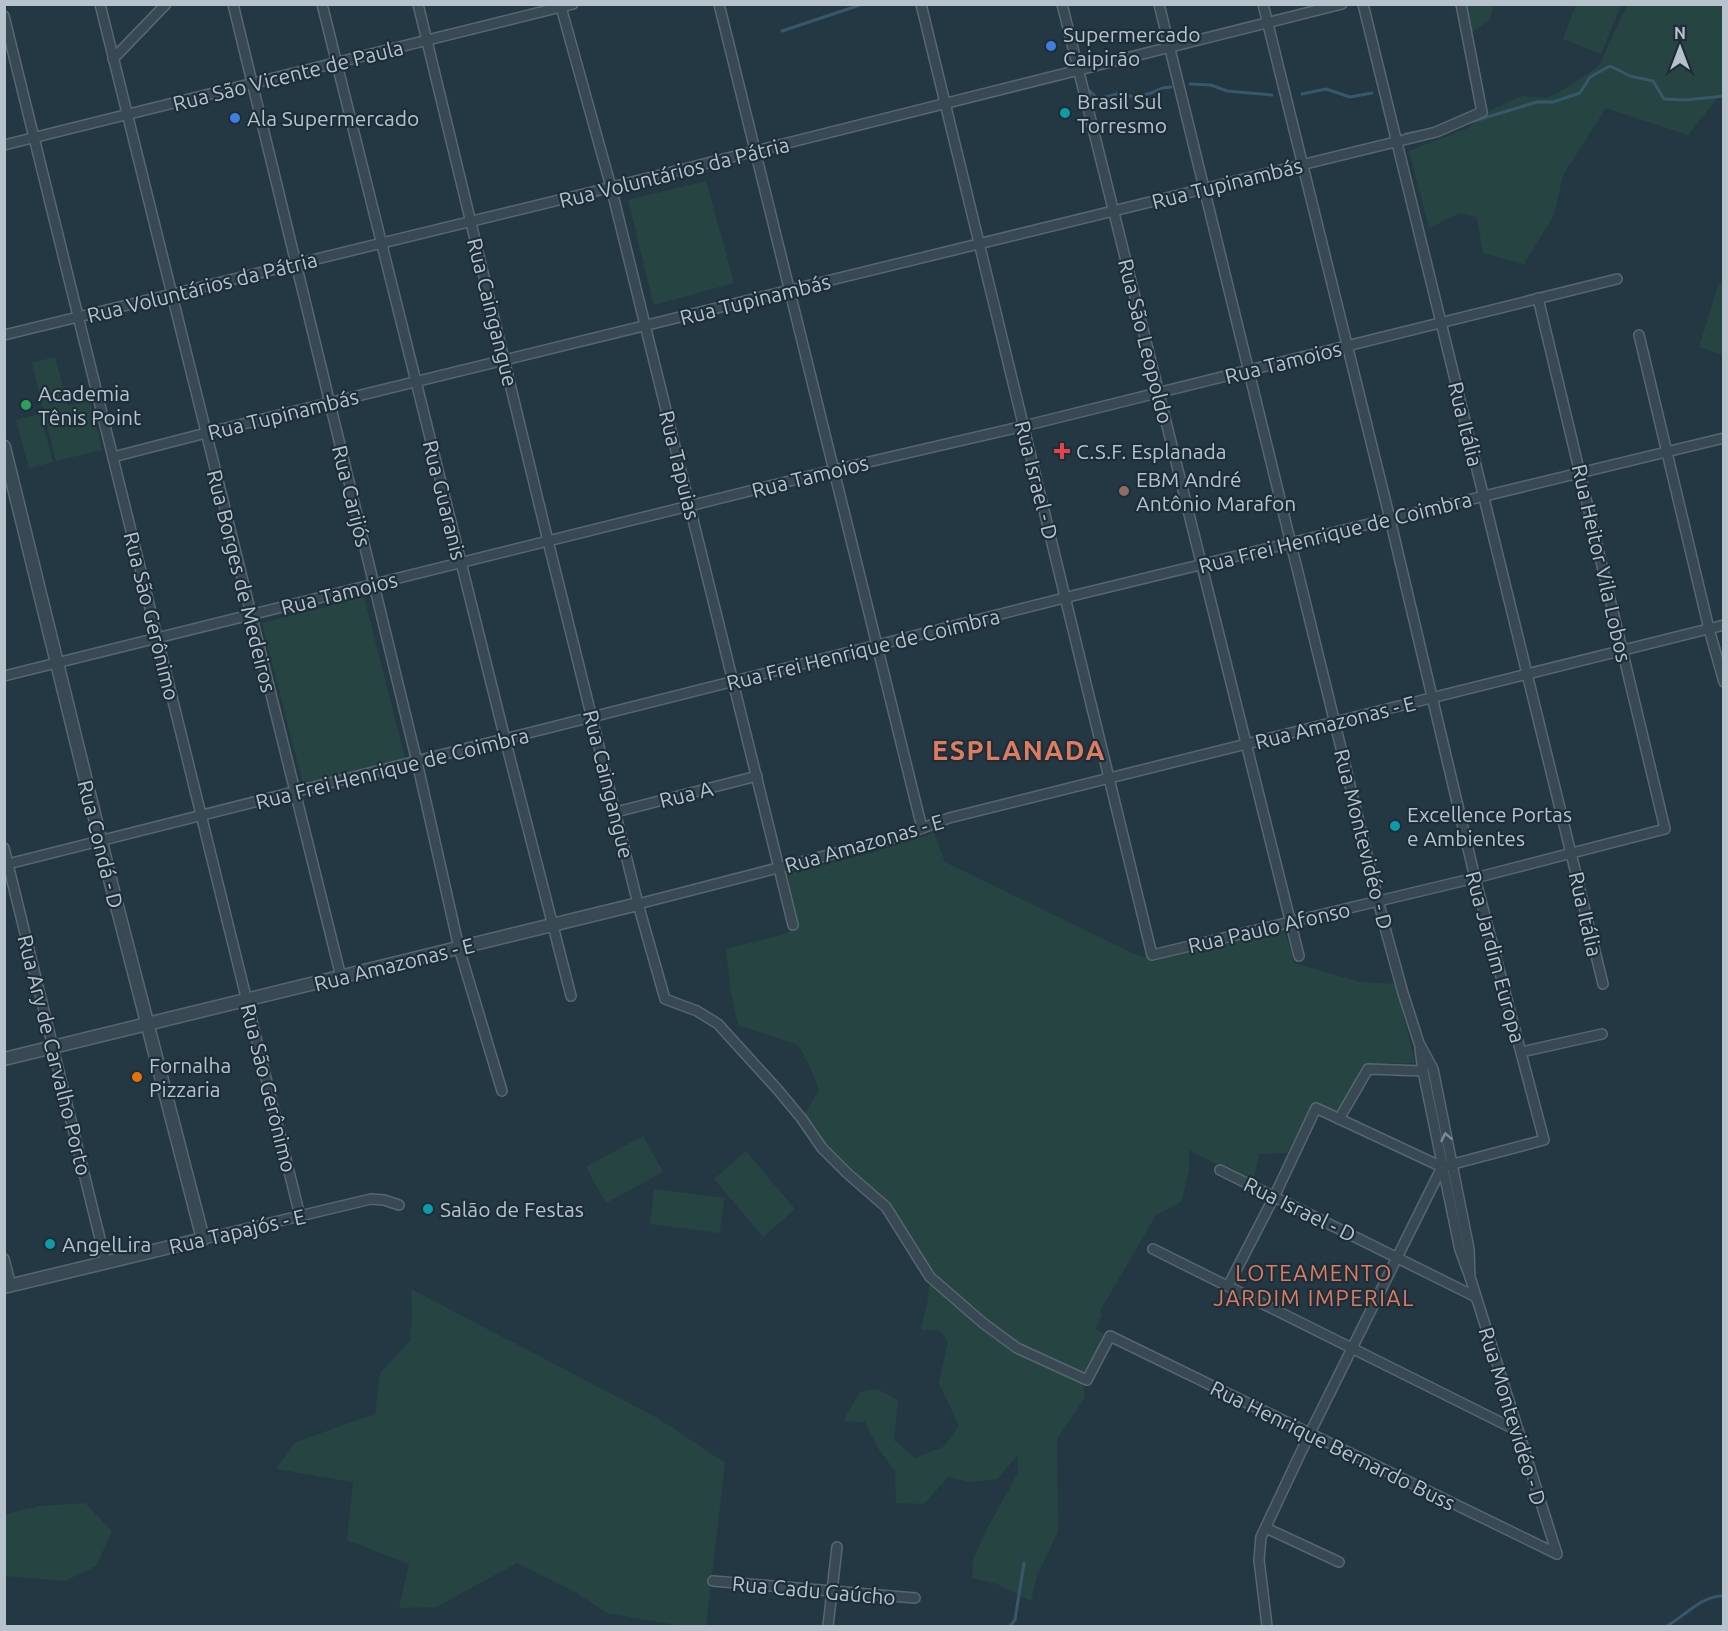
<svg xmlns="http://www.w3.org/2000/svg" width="1728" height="1631" viewBox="0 0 1728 1631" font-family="Ubuntu,sans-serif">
<rect width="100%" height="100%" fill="#243844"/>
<!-- green -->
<g fill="#264542">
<polygon points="1464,5 1494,5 1489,21 1471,33"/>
<polygon points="1576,5 1621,5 1601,54 1563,39"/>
<polygon points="1627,5 1723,5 1723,96 1719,96 1688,135 1606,108 1563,175 1554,215 1524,264 1483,253 1477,217 1459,213 1429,228 1409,151 1468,128 1491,110 1522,96 1548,98 1563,90 1599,66"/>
<polygon points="706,181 734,283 654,305 628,200"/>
<polygon points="1719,283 1723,284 1723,355 1699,347"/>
<polygon points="55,357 68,406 90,401 102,450 56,461 32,363"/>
<polygon points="40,414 53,462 29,468 16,420"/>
<polygon points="364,597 405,758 303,783 262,623"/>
<polygon points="934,833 945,862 1134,954 1153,959 1284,929 1294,963 1360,982 1396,984 1415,1063 1364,1064 1336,1113 1313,1103 1287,1153 1259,1154 1253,1182 1189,1150 1189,1170 1181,1202 1156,1215 1100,1311 1102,1315 1095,1329 1106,1335 1082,1378 1085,1397 1057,1439 1058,1532 1037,1575 1031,1601 997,1584 972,1578 973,1559 988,1527 1018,1473 1018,1455 997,1479 970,1482 948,1477 924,1504 896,1503 895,1471 878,1448 865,1422 843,1421 860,1392 877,1389 898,1400 894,1440 915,1458 943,1447 959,1426 939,1383 948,1341 939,1330 921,1330 928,1300 930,1276 887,1207 847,1173 802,1119 819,1090 810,1067 798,1045 738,1025 731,993 726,949 782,935 797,927 797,916 787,874 864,855"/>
<polygon points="643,1136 663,1172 606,1203 586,1167"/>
<polygon points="746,1151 795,1209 763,1237 714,1179"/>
<polygon points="654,1189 724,1198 720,1233 650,1224"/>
<polygon points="411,1289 659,1419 725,1463 706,1626 683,1626 607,1613 575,1592 517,1563 436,1607 399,1608 409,1564 347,1540 353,1482 276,1469 296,1442 375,1414 380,1373 410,1341 412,1311"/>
<polygon points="85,1503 112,1531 96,1566 65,1581 5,1576 5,1514 40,1506"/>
</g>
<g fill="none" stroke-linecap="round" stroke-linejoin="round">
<!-- stream -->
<g stroke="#36576c" stroke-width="3">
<polyline points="782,31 863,4"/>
<polyline points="1190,84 1211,85 1227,91 1272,95"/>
<polyline points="1090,91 1098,99 1121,93 1136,98 1151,93 1162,88 1171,87"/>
<polyline points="1302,94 1326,89 1350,97 1372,93"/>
<polyline points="1464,124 1537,102 1553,102 1580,93 1590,77 1610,66 1630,76 1653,81 1664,99 1685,100 1724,96"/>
<polyline points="1405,134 1422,131"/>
<polyline points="1010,1626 1015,1620 1024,1563"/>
<path d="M 1667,1626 C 1685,1616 1702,1595 1724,1596"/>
</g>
<defs>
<g id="minor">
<polyline points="100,4 341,977"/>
<polyline points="233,4 417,762 459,948 502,1091"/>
<polyline points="322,4 505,739 571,996"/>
<polyline points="418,4 548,541 638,904 665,999 697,1011 718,1024 778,1090 802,1119 822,1148 847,1173 886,1207 930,1277 983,1323 1017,1348 1087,1380 1110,1336 1557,1554"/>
<polyline points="563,4 561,7 611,187 793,925"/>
<polyline points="719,4 922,828"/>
<polyline points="921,4 1152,955 1475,878 1665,829 1538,298"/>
<polyline points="1062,4 1299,956"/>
<polyline points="1159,4 1384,924 1403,993 1419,1043 1433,1069 1469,1249 1470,1277"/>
<polyline points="1263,4 1390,519 1475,878 1544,1140 1442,1167"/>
<polyline points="1363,4 1603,984"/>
<polyline points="4,16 300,1216"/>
<polyline points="113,59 166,4"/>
<polyline points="4,145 573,4"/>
<polyline points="4,335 592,192 1342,4"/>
<polyline points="1639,335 1709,629 1724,682"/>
<polyline points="113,457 206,433 1436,132 1482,112 1461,4"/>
<polyline points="4,676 834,470 1024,426 1617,279"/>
<polyline points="616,812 757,776"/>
<polyline points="4,848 106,1263"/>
<polyline points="4,865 1080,594 1724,438"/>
<polyline points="638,904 902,836 949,818 1724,625"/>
<polyline points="1420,1049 1423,1071 1460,1250 1470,1277 1557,1554"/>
<polyline points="1521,1052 1602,1034"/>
<polyline points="1339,1119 1368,1069 1423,1071"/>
<polyline points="1220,1170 1476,1297"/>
<polyline points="203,1239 371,1199 384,1200 399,1205"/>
<polyline points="1153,1249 1518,1431"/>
<polyline points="4,1259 11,1286"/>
<polyline points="1228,1286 1274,1197 1316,1108 1442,1167"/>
<polyline points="1266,1528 1339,1562"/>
<polyline points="713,1581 915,1598"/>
<polyline points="828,1626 837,1547"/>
<polyline points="1267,1626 1259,1560 1261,1537 1310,1433 1442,1167"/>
</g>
<g id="tertiary">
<polyline points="4,447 111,883 203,1239 4,1287"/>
<polyline points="4,1059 638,904"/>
</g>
</defs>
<!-- minor casing -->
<use href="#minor" stroke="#576670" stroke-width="12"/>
<!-- tertiary casing -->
<use href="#tertiary" stroke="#576670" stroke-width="15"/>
<!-- minor -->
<use href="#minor" stroke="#384953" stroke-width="9"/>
<!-- tertiary -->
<use href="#tertiary" stroke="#384953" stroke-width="12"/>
</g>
<!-- one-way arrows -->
<defs><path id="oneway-chevron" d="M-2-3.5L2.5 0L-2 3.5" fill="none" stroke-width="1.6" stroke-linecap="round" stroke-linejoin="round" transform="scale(1.5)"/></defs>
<use stroke="#7d8c96" href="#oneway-chevron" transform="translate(1446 1137) rotate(-101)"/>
<!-- markers -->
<g fill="#3f7fe0" stroke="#1d2e38" stroke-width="2">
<circle cx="1051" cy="46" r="6"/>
<circle cx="235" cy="118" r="6"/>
</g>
<g fill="#0f9aa8" stroke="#1d2e38" stroke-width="2">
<circle cx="1065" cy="113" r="6"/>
<circle cx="1395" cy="826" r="6"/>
<circle cx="428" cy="1209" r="6"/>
<circle cx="50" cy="1244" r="6"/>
</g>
<circle fill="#2e9e5b" stroke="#1d2e38" stroke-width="2" cx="26" cy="405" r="6"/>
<path fill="#e0444e" stroke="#1d2e38" stroke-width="2" d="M1059 442h6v6h6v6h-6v6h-6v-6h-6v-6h6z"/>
<circle fill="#8d6e63" stroke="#1d2e38" stroke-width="2" cx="1124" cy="491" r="6"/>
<circle fill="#e8710a" stroke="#1d2e38" stroke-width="2" cx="137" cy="1077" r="6"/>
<g text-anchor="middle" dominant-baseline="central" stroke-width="4.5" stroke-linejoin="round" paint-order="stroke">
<!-- poi labels -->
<g font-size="21" fill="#b6c3cd" stroke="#1d2e38" text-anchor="start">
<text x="1063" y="34">Supermercado<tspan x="1063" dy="24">Caipirão</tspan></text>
<text x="1077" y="101">Brasil Sul<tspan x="1077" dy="24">Torresmo</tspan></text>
<text x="247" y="118">Ala Supermercado</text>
<text x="38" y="393">Academia<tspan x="38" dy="24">Tênis Point</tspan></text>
<text x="1076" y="451">C.S.F. Esplanada</text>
<text x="1136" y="479">EBM André<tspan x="1136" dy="24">Antônio Marafon</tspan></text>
<text x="1407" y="814">Excellence Portas<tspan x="1407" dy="24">e Ambientes</tspan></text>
<text x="149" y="1065">Fornalha<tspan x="149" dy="24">Pizzaria</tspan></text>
<text x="440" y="1209">Salão de Festas</text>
<text x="62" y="1244">AngelLira</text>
</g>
<!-- street labels -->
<g font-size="21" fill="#b6c3cd" stroke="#1d2e38">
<text transform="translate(288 75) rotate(-14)">Rua São Vicente de Paula</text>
<text transform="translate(674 172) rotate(-14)">Rua Voluntários da Pátria</text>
<text transform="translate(1227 183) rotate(-14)">Rua Tupinambás</text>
<text transform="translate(202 287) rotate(-14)">Rua Voluntários da Pátria</text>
<text transform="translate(755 299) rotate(-14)">Rua Tupinambás</text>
<text transform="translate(493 312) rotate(76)">Rua Caingangue</text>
<text transform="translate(1146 341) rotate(76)">Rua São Leopoldo</text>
<text transform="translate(1283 362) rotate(-14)">Rua Tamoios</text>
<text transform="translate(283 414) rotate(-14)">Rua Tupinambás</text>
<text transform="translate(1466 424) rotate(76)">Rua Itália</text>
<text transform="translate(680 465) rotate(76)">Rua Tapuias</text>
<text transform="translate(810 476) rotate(-14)">Rua Tamoios</text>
<text transform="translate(1037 480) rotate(76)">Rua Israel - D</text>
<text transform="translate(352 496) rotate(76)">Rua Carijós</text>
<text transform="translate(445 500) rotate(76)">Rua Guaranis</text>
<text transform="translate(1335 532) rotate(-14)">Rua Frei Henrique de Coimbra</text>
<text transform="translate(1602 563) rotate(77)">Rua Heitor Vila Lobos</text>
<text transform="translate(242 581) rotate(76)">Rua Borges de Medeiros</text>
<text transform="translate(339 593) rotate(-14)">Rua Tamoios</text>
<text transform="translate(152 616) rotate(76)">Rua São Gerônimo</text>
<text transform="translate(863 649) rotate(-14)">Rua Frei Henrique de Coimbra</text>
<text transform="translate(1335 722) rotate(-14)">Rua Amazonas - E</text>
<text transform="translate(392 768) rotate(-14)">Rua Frei Henrique de Coimbra</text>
<text transform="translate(609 784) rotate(76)">Rua Caingangue</text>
<text transform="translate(686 794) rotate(-14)">Rua A</text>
<text transform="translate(1364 839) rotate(76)">Rua Montevidéo - D</text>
<text transform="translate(864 843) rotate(-16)">Rua Amazonas - E</text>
<text transform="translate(101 844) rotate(76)">Rua Condá - D</text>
<text transform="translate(1586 914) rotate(77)">Rua Itália</text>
<text transform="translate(1269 927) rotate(-13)">Rua Paulo Afonso</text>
<text transform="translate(1496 957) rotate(75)">Rua Jardim Europa</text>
<text transform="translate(394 964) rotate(-14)">Rua Amazonas - E</text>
<text transform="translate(55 1055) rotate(76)">Rua Ary de Carvalho Porto</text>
<text transform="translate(269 1088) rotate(76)">Rua São Gerônimo</text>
<text transform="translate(1300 1209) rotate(26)">Rua Israel - D</text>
<text transform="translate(237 1231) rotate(-13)">Rua Tapajós - E</text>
<text transform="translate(1513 1416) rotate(73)">Rua Montevidéo - D</text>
<text transform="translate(1333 1445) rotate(26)">Rua Henrique Bernardo Buss</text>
<text transform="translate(814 1590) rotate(5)">Rua Cadu Gaúcho</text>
</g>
<!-- neighbourhood labels -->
<g font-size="22" letter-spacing="1.5" fill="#df7c5f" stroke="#1d2e38">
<text x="1314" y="1272">LOTEAMENTO<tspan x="1314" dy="25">JARDIM IMPERIAL</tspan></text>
</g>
<!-- district labels -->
<g font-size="27" font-weight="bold" letter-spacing="1.5" fill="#df7c5f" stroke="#1d2e38">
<text x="1019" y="750">ESPLANADA</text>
</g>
</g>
<!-- border -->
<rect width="1728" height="1631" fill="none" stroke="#b6c3cd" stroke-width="12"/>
<!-- north arrow -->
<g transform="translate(1680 48)" stroke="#1d2e38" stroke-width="4.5" paint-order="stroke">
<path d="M0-4.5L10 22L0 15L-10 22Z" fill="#b6c3cd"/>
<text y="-9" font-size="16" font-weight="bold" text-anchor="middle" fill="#b6c3cd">N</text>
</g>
</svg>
